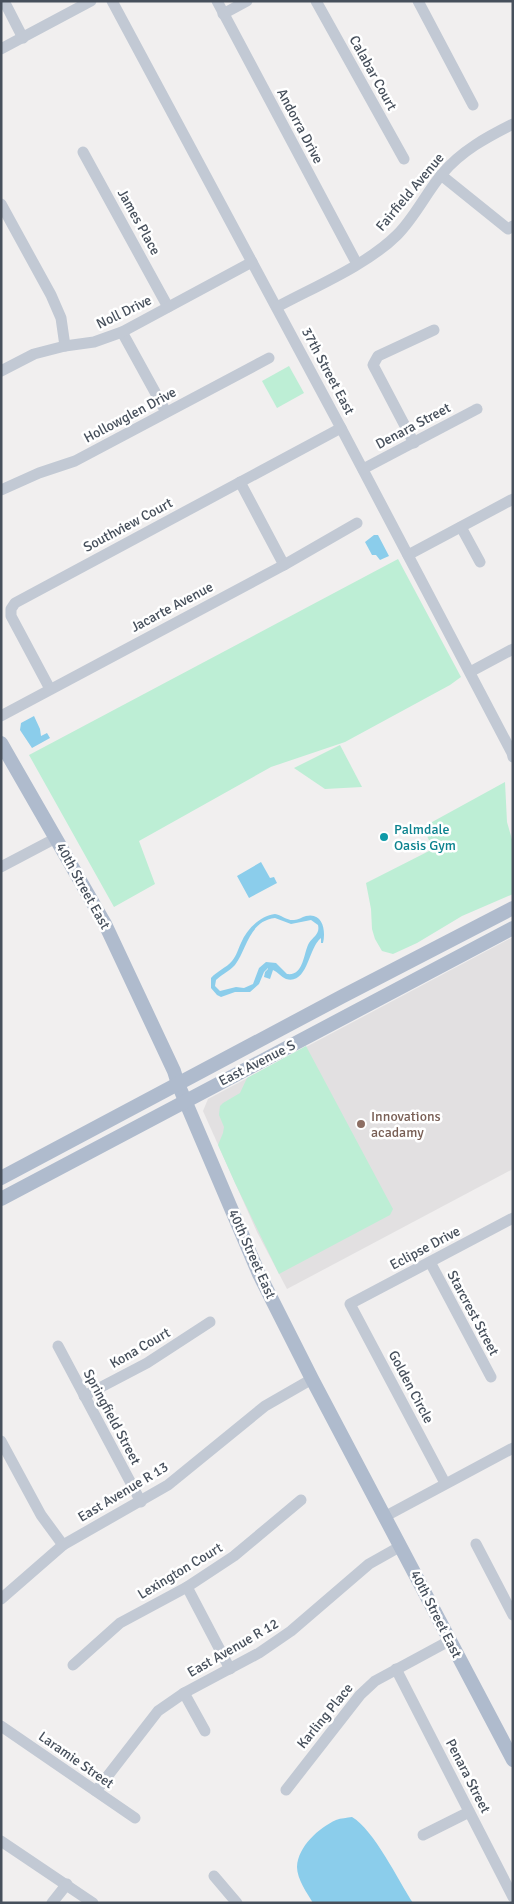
<svg xmlns="http://www.w3.org/2000/svg" width="514" height="1904" viewBox="0 0 514 1904" font-family="Signika,sans-serif">
<rect width="100%" height="100%" fill="#f1efef"/>
<!-- education -->
<polygon fill="#e2e0e1" points="513,937 513,1169 287,1289 257,1232 203,1111 208,1099"/>
<!-- green -->
<g fill="#bdeed5">
<polygon points="289,366 304,393 277,408 262,381"/>
<polygon points="398,559 461,677 450,685 345,742 271,767 139,841 155,884 114,907 29,755"/>
<polygon points="340,745 362,787 325,789 294,768"/>
<polygon points="505,782 507,822 513,843 513,894 462,916 417,943 393,954 382,951 375,939 372,929 371,909 366,883 433,849 423,827"/>
<polygon points="306,1046 393,1209 390,1215 279,1274 235,1183 218,1145 223,1133 224,1127 219,1115 220,1106 223,1103 240,1093 247,1078"/>
</g>
<!-- water -->
<g fill="#8bcdeb" fill-rule="evenodd">
<polygon points="374,535 378,535 389,556 380,560 376,555 372,555 365,542"/>
<polygon points="34,716 40,729 41,736 47,733 50,738 32,748 20,730 21,723"/>
<polygon points="261,862 270,878 274,877 277,883 249,898 237,876"/>
<path d="M 275,914 C 281,915 288,921 294,920 C 298,920 302,917 306,916 C 323,912 326,931 323,943 L 321,943 L 321,938 C 308,948 308,985 286,979 C 281,977 278,972 273,970 L 270,979 L 264,977 L 265,972 L 268,969 L 268,968 L 264,972 L 259,984 L 250,992 L 235,992 L 221,997 L 217,995 L 211,988 L 211,978 C 217,971 226,968 232,961 C 237,955 238,949 241,943 C 247,929 260,916 275,914 ZM 275,918 L 291,924 L 311,920 L 318,925 C 320,934 314,936 309,943 C 303,954 304,976 287,974 L 276,963 L 266,962 L 259,968 L 253,984 L 244,988 L 236,987 L 220,991 L 215,986 L 216,980 C 222,974 230,971 235,965 C 247,949 249,921 275,918 Z"/>
<path d="M 352,1817 C 374,1830 398,1880 413,1903 L 313,1903 C 307,1893 297,1879 297,1867 C 298,1846 319,1828 336,1820 C 341,1818 347,1818 352,1817 Z"/>
</g>
<g fill="none" stroke-linecap="round" stroke-linejoin="round">
<!-- minor -->
<g stroke="#c2c9d4" stroke-width="11">
<polyline points="4,1 23,38"/>
<polyline points="112,1 341,428 512,753 513,757"/>
<polyline points="217,1 357,264"/>
<polyline points="316,1 404,159"/>
<polyline points="418,1 473,105"/>
<polyline points="223,14 247,1"/>
<polyline points="1,49 91,1"/>
<polyline points="83,152 168,307"/>
<polyline points="441,175 508,229 513,226"/>
<polyline points="1,204 51,295 61,318 65,346"/>
<path d="M 277,307 C 314,287 367,265 397,235 C 415,217 426,193 442,174 C 461,151 487,137 513,124"/>
<polyline points="122,332 166,412"/>
<polyline points="1,371 34,354 65,346 94,342 122,332 252,262"/>
<polyline points="414,443 373,365 378,356 434,330"/>
<polyline points="363,469 477,409"/>
<polyline points="240,482 284,565"/>
<polyline points="1,490 39,473 75,461 269,358"/>
<polyline points="461,527 480,562"/>
<polyline points="408,555 513,499"/>
<polyline points="470,672 513,649"/>
<polyline points="50,689 11,616 11,609 15,603 341,428"/>
<polyline points="1,716 284,565 357,523"/>
<polyline points="1,867 56,838"/>
<polyline points="430,1262 491,1377"/>
<polyline points="58,1346 141,1502"/>
<polyline points="84,1396 147,1363 210,1322"/>
<polyline points="1,1441 41,1515 63,1545"/>
<polyline points="445,1483 350,1304 513,1218"/>
<polyline points="386,1516 513,1448"/>
<polyline points="476,1544 513,1615"/>
<polyline points="187,1587 230,1669"/>
<polyline points="1,1599 63,1545 168,1485 265,1406 312,1379"/>
<polyline points="73,1665 120,1623 187,1587 234,1556 301,1500"/>
<polyline points="396,1669 513,1897"/>
<polyline points="184,1693 205,1731"/>
<polyline points="1,1726 135,1818"/>
<polyline points="286,1790 360,1695 375,1681 449,1641"/>
<polyline points="96,1791 158,1711 184,1693 259,1653 291,1631 369,1564 401,1546"/>
<polyline points="423,1835 469,1812"/>
<polyline points="1,1841 93,1903"/>
<polyline points="214,1876 237,1903"/>
<polyline points="52,1903 67,1884"/>
</g>
<!-- major -->
<g stroke="#afbbcd" stroke-width="14">
<polyline points="1,743 105,924 174,1071 178,1084 259,1274 312,1379 513,1760"/>
<polyline points="1,1178 343,996 513,908"/>
<path d="M 1,1199 C 171,1108 343,1019 513,928"/>
</g>
</g>
<!-- markers -->
<circle fill="#0f9aa8" stroke="#fff" stroke-width="2" cx="384" cy="837" r="5"/>
<circle fill="#8d6e63" stroke="#fff" stroke-width="2" cx="361" cy="1124" r="5"/>
<g text-anchor="middle" dominant-baseline="central" stroke-width="5" stroke-linejoin="round" paint-order="stroke">
<!-- street labels -->
<g font-size="14" fill="#47505c" stroke="#fff">
<text transform="translate(373 73) rotate(61)">Calabar Court</text>
<text transform="translate(300 126) rotate(62)">Andorra Drive</text>
<text transform="translate(410 192) rotate(-50)">Fairfield Avenue</text>
<text transform="translate(139 222) rotate(61)">James Place</text>
<text transform="translate(124 312) rotate(-26)">Noll Drive</text>
<text transform="translate(328 371) rotate(62)">37th Street East</text>
<text transform="translate(130 415) rotate(-28)">Hollowglen Drive</text>
<text transform="translate(413 426) rotate(-28)">Denara Street</text>
<text transform="translate(128 525) rotate(-28)">Southview Court</text>
<text transform="translate(172 607) rotate(-28)">Jacarte Avenue</text>
<text transform="translate(83 886) rotate(61)">40th Street East</text>
<text transform="translate(257 1063) rotate(-27)">East Avenue S</text>
<text transform="translate(425 1248) rotate(-28)">Eclipse Drive</text>
<text transform="translate(252 1254) rotate(66)">40th Street East</text>
<text transform="translate(473 1313) rotate(62)">Starcrest Street</text>
<text transform="translate(140 1348) rotate(-30)">Kona Court</text>
<text transform="translate(411 1387) rotate(62)">Golden Circle</text>
<text transform="translate(112 1417) rotate(62)">Springfield Street</text>
<text transform="translate(123 1492) rotate(-31)">East Avenue R 13</text>
<text transform="translate(180 1571) rotate(-31)">Lexington Court</text>
<text transform="translate(436 1614) rotate(63)">40th Street East</text>
<text transform="translate(233 1648) rotate(-30)">East Avenue R 12</text>
<text transform="translate(325 1716) rotate(-51)">Karling Place</text>
<text transform="translate(76 1760) rotate(35)">Laramie Street</text>
<text transform="translate(468 1776) rotate(63)">Penara Street</text>
</g>
<!-- culture labels -->
<g font-size="14" fill="#0d838f" stroke="#fff" text-anchor="start">
<text x="394" y="829">Palmdale<tspan x="394" dy="16">Oasis Gym</tspan></text>
</g>
<!-- education labels -->
<g font-size="14" fill="#785e54" stroke="#fff" text-anchor="start">
<text x="371" y="1116">Innovations<tspan x="371" dy="16">acadamy</tspan></text>
</g>
</g>
<!-- border -->
<rect width="514" height="1904" fill="none" stroke="#47505c" stroke-width="5"/>
</svg>
